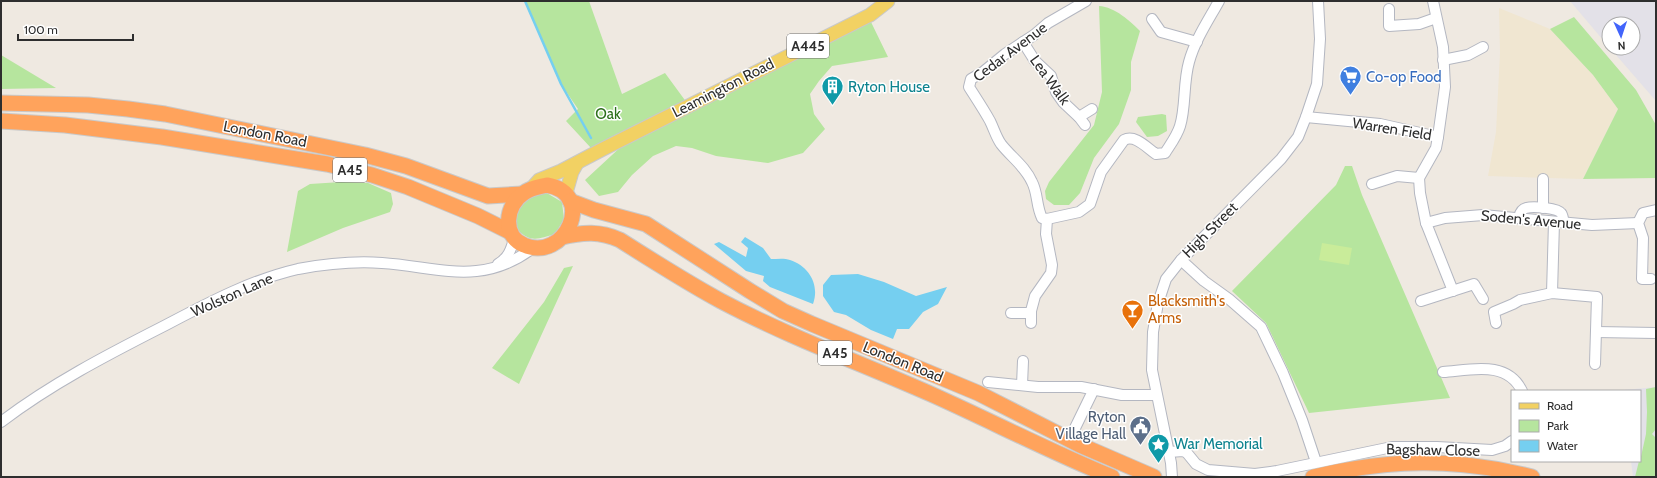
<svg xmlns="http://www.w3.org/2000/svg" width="1657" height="478" viewBox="0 0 1657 478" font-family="Cabin,sans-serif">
<rect width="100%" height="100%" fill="#efe9e1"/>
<!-- industrial -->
<g fill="#e3e1e8">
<polygon points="1570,1 1656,1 1656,101 1610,48 1633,48 1633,24 1609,24 1609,47"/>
<polygon points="1656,387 1656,477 1633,477 1631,461 1640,461 1640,391 1623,391 1623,390"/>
</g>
<!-- education -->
<polygon fill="#f0e6d1" points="1499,8 1550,29 1593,75 1618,109 1583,179 1488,176 1496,132 1500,53"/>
<!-- green -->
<g fill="#b6e59e">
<polygon points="525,1 589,1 622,94 665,73 687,103 591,148 566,121 578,109 561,84"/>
<path d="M 1099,6 C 1115,7 1130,21 1140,31 L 1131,62 L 1131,90 L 1119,124 L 1094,158 L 1080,193 L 1069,205 L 1054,205 L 1046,199 L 1045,191 L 1049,182 L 1094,125 L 1102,92 Z"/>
<polygon points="1574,17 1636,90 1656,125 1656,178 1583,179 1618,109 1593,75 1550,29"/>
<polygon points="871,22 888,57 832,66 819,81 810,94 814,114 825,129 803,153 768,163 716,156 692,148 676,146 653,156 632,175 618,192 599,196 585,180 625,143"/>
<polygon points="1,55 56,88 1,89"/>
<polygon points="1162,114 1166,115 1167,131 1158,136 1147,137 1136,122 1138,117"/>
<polygon points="1345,166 1352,166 1362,195 1450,398 1309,413 1266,323 1232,291 1336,185"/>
<polygon points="341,182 368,183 391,193 393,204 390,212 343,228 287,252 298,191 310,184"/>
<path d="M 545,192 L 562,202 L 564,219 L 555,234 C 538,239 530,243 517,229 C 515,204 522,201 545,192 Z"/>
<polygon points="573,266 519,384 492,368 544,302 564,268"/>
<polygon points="1656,387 1656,429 1652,434 1656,438 1656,477 1635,477 1639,461 1640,461 1646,434 1647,412 1646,389"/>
</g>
<!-- pitch -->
<polygon fill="#c9ec9a" points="1322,243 1352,248 1349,265 1319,260"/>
<!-- water -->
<g fill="#75cff0">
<path d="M 745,237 L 763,248 L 771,259 C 777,259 785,258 790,260 C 809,266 820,285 813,304 L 770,287 L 763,281 L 764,276 L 746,271 L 714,244 L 719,242 L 746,257 L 748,248 L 741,242 Z"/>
<polygon points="858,274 884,282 916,296 947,287 938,304 923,312 909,329 897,329 893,339 871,330 846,315 834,312 823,296 823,285 831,275"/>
</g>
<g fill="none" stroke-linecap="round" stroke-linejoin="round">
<!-- stream -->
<polyline stroke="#75cff0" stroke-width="2.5" points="525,1 561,84 591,138"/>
<defs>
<g id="minor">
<polyline points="1389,9 1389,26 1419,24 1436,18"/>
<polyline points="1152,19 1161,32 1197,42"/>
<polyline points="1023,42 1035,61 1051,76 1056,92 1063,102 1079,117 1085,125"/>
<polyline points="1443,60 1468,55 1483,47"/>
<polyline points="1079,117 1092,109"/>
<polyline points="1306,117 1380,124 1438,137 1445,87 1443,47 1433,1"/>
<polyline points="1438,137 1436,148 1419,178 1420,193 1426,223 1453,291"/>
<polyline points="1543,179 1543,208"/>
<polyline points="1372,184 1397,176 1419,178"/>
<path d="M 1519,217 C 1520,213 1522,209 1526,208 C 1533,206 1558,208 1561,213 C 1563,215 1563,220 1564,223"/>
<path d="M 1047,219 L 1079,212 L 1090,204 L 1101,172 L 1124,140 C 1135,134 1147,148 1156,154 L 1165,153 C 1170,145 1177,136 1180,126 C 1186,107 1183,83 1189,62 C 1195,40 1208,21 1219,1"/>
<path d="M 1047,219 L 1042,218 C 1036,206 1038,193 1032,182 C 1025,166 1011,157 1001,144 C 996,137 994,129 990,121 C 984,110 976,98 969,87 L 971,79 L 983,72 L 1005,54 L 1034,35 L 1048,23 L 1086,1"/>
<polyline points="1426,223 1445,218 1483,215 1592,225 1638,223"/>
<polyline points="1181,260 1204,281 1229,299 1261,327 1283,373 1302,420 1316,462"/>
<path d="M 498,264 C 508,258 511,250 514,239"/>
<polyline points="1651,279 1642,279 1643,238 1638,223 1643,213 1656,210"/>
<polyline points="1552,293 1554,222"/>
<polyline points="1421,301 1474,284 1483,299"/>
<polyline points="1011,313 1031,313"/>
<polyline points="1031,323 1031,311 1035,296 1051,273 1052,265 1046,234 1047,219"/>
<polyline points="1496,323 1494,312 1513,304 1520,300 1552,293 1597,297 1595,364"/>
<polyline points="1596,332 1656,333"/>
<path d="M 1443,372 C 1471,370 1507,360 1522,391"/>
<polyline points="988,382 1038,387 1081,387 1122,395 1156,395"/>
<polyline points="1022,385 1023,361"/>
<path d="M 1,422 C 51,384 107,355 162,327 C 206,304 250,280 298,269 C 325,264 355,261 382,263 C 440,267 481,287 533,248"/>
<polyline points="1074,430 1094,389"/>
<polyline points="1169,452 1183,451 1187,453 1196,464 1208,470 1255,474 1277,471 1392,447 1437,447 1492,450 1505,446 1512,441"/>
<polyline points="1172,477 1171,463 1152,370 1153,332 1158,303 1166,279 1181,260 1281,159 1298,137 1306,117 1317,84 1320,39 1318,1"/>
</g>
<g id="major">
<polyline points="531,189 539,180 561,171 603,149 870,15 888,1"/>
<polyline points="566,193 572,172 577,163"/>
</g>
<g id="highway">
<polyline points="1,103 88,105 128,109 165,114 365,155 406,166 488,196 522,194"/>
<polyline points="1,121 65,125 162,137 327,164 372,175 408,187 478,216 510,232"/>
<path d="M 547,185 C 597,194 565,263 524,245 C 502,236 505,205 524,193 C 530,188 539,187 547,185 Z"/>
<polyline points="570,201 594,210 646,224 750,291 783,311 812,324 978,393 1080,445 1154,477"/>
<path d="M 562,237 C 583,232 600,231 620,240 C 653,261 686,282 721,301 C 789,337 863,364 933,395 C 993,422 1051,452 1112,477"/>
<path d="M 1313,477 C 1389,459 1455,457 1532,477"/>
</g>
</defs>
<!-- minor casing -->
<use href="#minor" stroke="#b4b7c1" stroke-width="12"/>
<!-- major casing -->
<use href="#major" stroke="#c9c9c9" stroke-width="15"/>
<!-- highway casing -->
<use href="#highway" stroke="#c9c9c9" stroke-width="17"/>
<!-- minor -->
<use href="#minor" stroke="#fff" stroke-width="10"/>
<!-- major -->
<use href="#major" stroke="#f2d163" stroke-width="13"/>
<!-- highway -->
<use href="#highway" stroke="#ffa35c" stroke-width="15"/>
</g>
<!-- icons -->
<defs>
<symbol id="supermarket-pin" viewBox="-11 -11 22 30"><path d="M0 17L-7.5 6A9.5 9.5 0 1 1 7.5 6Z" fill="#3f7fe0" stroke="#fff"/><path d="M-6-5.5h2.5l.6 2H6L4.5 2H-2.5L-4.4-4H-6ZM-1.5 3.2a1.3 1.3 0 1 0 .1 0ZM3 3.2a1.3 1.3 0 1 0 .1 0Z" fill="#fff"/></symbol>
<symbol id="building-pin" viewBox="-11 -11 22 30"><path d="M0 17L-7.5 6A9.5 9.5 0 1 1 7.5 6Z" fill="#0f9aa8" stroke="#fff"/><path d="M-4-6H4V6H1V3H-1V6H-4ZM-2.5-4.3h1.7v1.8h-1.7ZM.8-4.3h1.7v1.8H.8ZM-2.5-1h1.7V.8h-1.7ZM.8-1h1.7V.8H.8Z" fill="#fff"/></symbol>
<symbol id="bar-pin" viewBox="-11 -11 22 30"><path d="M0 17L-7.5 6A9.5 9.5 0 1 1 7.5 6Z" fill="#e8710a" stroke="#fff"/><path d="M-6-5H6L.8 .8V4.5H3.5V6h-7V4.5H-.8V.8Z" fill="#fff"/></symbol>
<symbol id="civic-pin" viewBox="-11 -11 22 30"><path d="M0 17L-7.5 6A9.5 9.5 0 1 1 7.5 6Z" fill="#5c6f8a" stroke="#fff"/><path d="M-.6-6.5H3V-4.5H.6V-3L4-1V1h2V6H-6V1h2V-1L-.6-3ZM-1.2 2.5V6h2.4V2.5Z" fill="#fff"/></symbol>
<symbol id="sight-pin" viewBox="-11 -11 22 30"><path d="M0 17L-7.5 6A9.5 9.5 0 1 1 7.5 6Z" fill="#0f9aa8" stroke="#fff"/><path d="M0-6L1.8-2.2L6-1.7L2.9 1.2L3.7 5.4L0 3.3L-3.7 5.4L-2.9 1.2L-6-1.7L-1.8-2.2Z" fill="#fff"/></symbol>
</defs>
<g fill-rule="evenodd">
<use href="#supermarket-pin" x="1338" y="64" width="25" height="34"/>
<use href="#building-pin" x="820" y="74" width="25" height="34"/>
<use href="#bar-pin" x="1120" y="298" width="25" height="34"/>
<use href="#civic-pin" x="1128" y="414" width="25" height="34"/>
<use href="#sight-pin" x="1146" y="432" width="25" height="34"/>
</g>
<g text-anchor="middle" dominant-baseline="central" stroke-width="3" stroke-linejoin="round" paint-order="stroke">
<!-- shield labels -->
<g fill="#fff" stroke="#6d6d6d" stroke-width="1">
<rect x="787" y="34" width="42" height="24" rx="3"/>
<rect x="333" y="158" width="34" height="24" rx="3"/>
<rect x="818" y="341" width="34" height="24" rx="3"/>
</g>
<g font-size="14" font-weight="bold" fill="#2e2e2e">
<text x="808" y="46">A445</text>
<text x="350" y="170">A45</text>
<text x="835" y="353">A45</text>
</g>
<!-- street labels -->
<g font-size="15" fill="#2e2e2e" stroke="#fff">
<text transform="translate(1010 52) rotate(-37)">Cedar Avenue</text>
<text transform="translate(1050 80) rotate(54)">Lea Walk</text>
<text transform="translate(723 88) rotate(-27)">Leamington Road</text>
<text transform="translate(1392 129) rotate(9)">Warren Field</text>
<text transform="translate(265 134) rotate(11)">London Road</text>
<text transform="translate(1531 220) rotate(5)">Soden's Avenue</text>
<text transform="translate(1210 230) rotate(-45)">High Street</text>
<text transform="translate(232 295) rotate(-24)">Wolston Lane</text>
<text transform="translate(903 362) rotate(22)">London Road</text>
<text transform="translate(1433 450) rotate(1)">Bagshaw Close</text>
</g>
<!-- shop labels -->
<g font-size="15" fill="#366cbe" stroke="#fff" text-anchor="start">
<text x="1366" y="77">Co-op Food</text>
</g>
<!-- culture labels -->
<g font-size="15" fill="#0d838f" stroke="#fff" text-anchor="start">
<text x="848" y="87">Ryton House</text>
<text x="1174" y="444">War Memorial</text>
</g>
<!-- park labels -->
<g font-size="15" fill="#2c6e1b" stroke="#fff">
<text x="608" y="114">Oak</text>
</g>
<!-- food labels -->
<g font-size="15" fill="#c56008" stroke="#fff" text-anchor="start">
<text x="1148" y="301">Blacksmith's<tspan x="1148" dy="17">Arms</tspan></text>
</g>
<!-- service labels -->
<g font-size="15" fill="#4e5e75" stroke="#fff" text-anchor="end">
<text x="1126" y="417">Ryton<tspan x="1126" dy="17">Village Hall</tspan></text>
</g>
</g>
<!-- border -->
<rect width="1657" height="478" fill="none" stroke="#2e2e2e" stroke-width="4"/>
<!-- legend -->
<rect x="1511" y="390" width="130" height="72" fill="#ffffff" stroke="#ababab"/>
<rect x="1519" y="403" width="20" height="6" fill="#f2d163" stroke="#ababab"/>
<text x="1547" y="410" font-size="12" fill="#2e2e2e">Road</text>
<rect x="1519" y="420" width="20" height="12" fill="#b6e59e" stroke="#ababab"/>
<text x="1547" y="430" font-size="12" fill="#2e2e2e">Park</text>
<rect x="1519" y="440" width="20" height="12" fill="#75cff0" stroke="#ababab"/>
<text x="1547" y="450" font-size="12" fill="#2e2e2e">Water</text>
<!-- north arrow -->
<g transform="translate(1621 36) rotate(177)"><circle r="19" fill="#ffffff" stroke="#ababab"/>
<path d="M0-3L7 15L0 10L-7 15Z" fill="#4264fb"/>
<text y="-6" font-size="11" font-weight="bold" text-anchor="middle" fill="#2e2e2e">N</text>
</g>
<!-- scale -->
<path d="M18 34v6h115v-6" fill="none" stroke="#2e2e2e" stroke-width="2"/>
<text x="24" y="34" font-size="12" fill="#2e2e2e" stroke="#ffffff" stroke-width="3" paint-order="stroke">100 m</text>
</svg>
